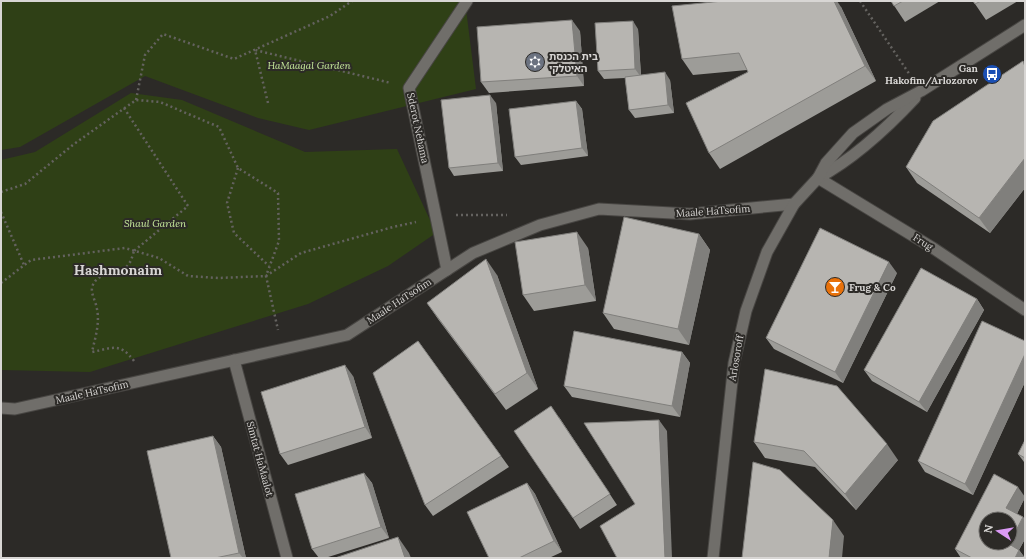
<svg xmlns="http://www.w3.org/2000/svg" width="1026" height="559" viewBox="0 0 1026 559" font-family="Lora,'Noto Sans Hebrew',serif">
<rect width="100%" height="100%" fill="#2c2a27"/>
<!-- green -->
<g fill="#2f4016">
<polygon points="1,1 465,1 476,89 309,130 258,118 145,76 20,147 1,150"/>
<polygon points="131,93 182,100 305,152 397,149 436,233 388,266 308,304 90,372 1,370 1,160 35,152"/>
</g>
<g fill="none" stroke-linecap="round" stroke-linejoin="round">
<defs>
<g id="minor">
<polyline points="818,178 933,248 1025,310"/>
<polyline points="447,270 409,88 467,1"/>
<polyline points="234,360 287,558"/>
<polyline points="1,408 15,409 347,335 473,253 540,225 599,209 690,214 794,204"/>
</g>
<g id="tertiary">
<path d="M 818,178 C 855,158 887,128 915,98"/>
<polyline points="713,558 734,363 746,311 767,252 794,204 818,178 826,163 853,133 887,109 921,91 1025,25"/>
</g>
</defs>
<!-- minor casing -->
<use href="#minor" stroke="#484643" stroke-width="13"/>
<!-- tertiary casing -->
<use href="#tertiary" stroke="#484643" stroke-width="13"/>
<!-- path -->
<g stroke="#64625f" stroke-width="2.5" stroke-dasharray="2 3" stroke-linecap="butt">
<polyline points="860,1 910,75"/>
<polyline points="136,100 145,55 163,34 234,59 330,16 352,1"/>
<polyline points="268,103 255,50 391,83"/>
<polyline points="124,108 188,206 134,251"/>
<polyline points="238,168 227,203 234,233 269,266"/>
<polyline points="1,192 25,184 74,144 136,100 160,102 219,127 238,168 278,193 279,241 266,276 278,330"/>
<polyline points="1,212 24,265"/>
<polyline points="456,215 507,215"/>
<polyline points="1,283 31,260 125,248 159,258 188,276 218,278 266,276 301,253 393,227 416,222"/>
<path d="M 134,361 C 120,342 112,348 92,352 C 95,338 100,324 97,309 C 96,302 91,294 92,288 C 95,272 116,275 126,267 C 131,263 132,257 134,251"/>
</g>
<!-- minor -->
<use href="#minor" stroke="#706e6a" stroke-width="11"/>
<!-- tertiary -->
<use href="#tertiary" stroke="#706e6a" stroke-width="11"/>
</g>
<!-- wall -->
<g fill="#9d9c98">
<polygon points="891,1 940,1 905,22"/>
<polygon points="973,1 1018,1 986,20"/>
<polygon points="841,7 876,81 720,169 709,153 748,72 747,70 693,75 682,59"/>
<polygon points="638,29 641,75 670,80 674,113 635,118 629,110 625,78 604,79 598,71"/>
<polygon points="580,31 584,86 489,93 481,82"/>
<polygon points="1023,61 1025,65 1025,188 990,233 917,183 906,167"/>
<polygon points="576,101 582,109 588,156 521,165 515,157"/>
<polygon points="496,103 503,171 454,176 449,168"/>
<polygon points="699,234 710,250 689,345 614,329 603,313"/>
<polygon points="588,248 596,301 534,311 523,295"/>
<polygon points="897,273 843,383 774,349 766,338"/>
<polygon points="497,275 538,389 506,410 438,319 427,303"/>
<polygon points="977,299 984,310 927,412 872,381 864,370"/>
<polygon points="418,341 509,467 433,516 425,505"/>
<polygon points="1025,341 1025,382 973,495 925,472 918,461"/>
<polygon points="682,352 690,363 680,417 572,397 564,386"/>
<polygon points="353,376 372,438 288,465 280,454"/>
<polygon points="559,417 617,505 580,529 573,518"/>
<polygon points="213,436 221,447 246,558 171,558"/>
<polygon points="1025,440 1025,463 1024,462 1018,454"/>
<polygon points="754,442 898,460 856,510 815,467 765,458"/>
<polygon points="364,473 372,483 389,538 325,558 319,558 312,549"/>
<polygon points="527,483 535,494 562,552 549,558 489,558"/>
<polygon points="1025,497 1017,514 1023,517 1025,520 1025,539 1019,550 1025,558 961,558 955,549"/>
</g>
<!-- shaded-wall -->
<g fill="#807f7c">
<polygon points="834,1 837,1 841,7 876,81 865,66"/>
<polygon points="572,20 580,31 584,86 577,76"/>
<polygon points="633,21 638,29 641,77 635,69"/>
<polygon points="665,72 670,80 674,113 668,105"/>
<polygon points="490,95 496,103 503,171 498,163"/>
<polygon points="576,101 582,109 588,156 582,148"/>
<polygon points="1025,158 1025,188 990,233 979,218"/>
<polygon points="577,232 588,248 596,301 585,285"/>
<polygon points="699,234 710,250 689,345 678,329"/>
<polygon points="486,259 497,275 538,389 527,373"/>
<polygon points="889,262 897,273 843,383 835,372"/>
<polygon points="977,299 984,310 927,412 919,402"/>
<polygon points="682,352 690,363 680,417 672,406"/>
<polygon points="1025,354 1025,382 973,495 965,484"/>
<polygon points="345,365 353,376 372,438 365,427"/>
<polygon points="659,420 667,431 672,558 665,558"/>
<polygon points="213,436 221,447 246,558 243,558 239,553"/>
<polygon points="887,444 898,460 856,510 845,494"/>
<polygon points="364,473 372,483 389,538 381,527"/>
<polygon points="527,483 535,494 562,552 554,541"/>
<polygon points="1018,487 1025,497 1025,498 1014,519 1006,508"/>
<polygon points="1023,517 1025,520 1025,539 1016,555 1009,544 1010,543 1010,542"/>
<polygon points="833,520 844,536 842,558 829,558"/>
<polygon points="398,537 409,553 411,558 405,558"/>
<polygon points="1019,550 1025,558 1015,558"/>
</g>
<!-- building -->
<g fill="#b7b5b1" stroke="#807f7c">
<polygon points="723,1 834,1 865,66 709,153 686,103 748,72 739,53 682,59 672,6"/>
<polygon points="891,1 903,1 894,6"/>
<polygon points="973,1 981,1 975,4"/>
<polygon points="572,20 577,76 481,82 477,27"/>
<polygon points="633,21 635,69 598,71 595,23"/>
<polygon points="1023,61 1025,67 1025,158 979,218 906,167 933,121"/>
<polygon points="665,72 668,105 629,110 625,77"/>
<polygon points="490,95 498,163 449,168 441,100"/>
<polygon points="576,101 582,148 515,157 509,109"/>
<polygon points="624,217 699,234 678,329 603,313"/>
<polygon points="820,228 889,262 835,372 766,338"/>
<polygon points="577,232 585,285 523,295 515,242"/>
<polygon points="486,259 527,373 495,394 427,303"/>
<polygon points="921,268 977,299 919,402 864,370"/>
<polygon points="982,321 1025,341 1025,354 965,484 918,461"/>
<polygon points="574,331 682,352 672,406 564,386"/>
<polygon points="418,341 501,456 425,505 373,373"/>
<polygon points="345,365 365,427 280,454 261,392"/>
<polygon points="765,369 837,386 887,444 845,494 804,451 754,442"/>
<polygon points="551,406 610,494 573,518 514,431"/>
<polygon points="659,420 665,558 617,558 600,526 635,504 584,423"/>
<polygon points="213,436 239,553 215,558 171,558 147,451"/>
<polygon points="1025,440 1025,458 1018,454"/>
<polygon points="753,462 780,470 833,520 829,558 742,558"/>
<polygon points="364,473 381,527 312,549 295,494"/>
<polygon points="994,474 1018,487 1006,508 1023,517 1010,542 1010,519 986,519 986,543 1009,543 1009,544 1019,550 1015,558 972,558 955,549"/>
<polygon points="527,483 554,541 519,558 489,558 467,512"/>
<polygon points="398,537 405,558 335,558"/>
</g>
<!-- icons -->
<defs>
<symbol id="synagogue-disc" viewBox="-11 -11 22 22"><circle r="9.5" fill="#6b7280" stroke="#2c2a27"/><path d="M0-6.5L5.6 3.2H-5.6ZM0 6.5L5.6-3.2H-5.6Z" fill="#fff"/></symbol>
<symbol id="bus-disc" viewBox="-11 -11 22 22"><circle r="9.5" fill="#1a4fb4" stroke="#2c2a27"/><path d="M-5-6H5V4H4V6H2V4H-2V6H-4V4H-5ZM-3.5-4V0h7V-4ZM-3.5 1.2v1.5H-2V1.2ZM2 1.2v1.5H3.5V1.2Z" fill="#fff"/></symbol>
<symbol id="bar-disc" viewBox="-11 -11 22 22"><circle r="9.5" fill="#e8710a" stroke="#2c2a27"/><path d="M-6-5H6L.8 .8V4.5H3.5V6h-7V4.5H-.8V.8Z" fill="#fff"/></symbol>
</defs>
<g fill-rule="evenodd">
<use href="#synagogue-disc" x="524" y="51" width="22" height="22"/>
<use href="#bus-disc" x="981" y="63" width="22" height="22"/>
<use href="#bar-disc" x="824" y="276" width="22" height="22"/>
</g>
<g text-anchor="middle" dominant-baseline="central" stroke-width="4" stroke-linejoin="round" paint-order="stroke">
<!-- poi labels -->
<g font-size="10" font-weight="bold" fill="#d8d6d4" stroke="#2c2a27" text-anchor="start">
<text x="549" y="56">בית הכנסת<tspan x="549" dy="12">האיטלקי</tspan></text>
<text x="978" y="68" text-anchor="end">Gan<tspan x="978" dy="12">Hakofim/Arlozorov</tspan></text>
<text x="849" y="287">Frug &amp; Co</text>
</g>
<!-- park labels -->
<g font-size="10" font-style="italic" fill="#c6e99a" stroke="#2c2a27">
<text x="309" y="65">HaMaagal Garden</text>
<text x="155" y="223">Shaul Garden</text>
</g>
<!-- street labels -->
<g font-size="10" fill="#d8d6d4" stroke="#2c2a27">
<text transform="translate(418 128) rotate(78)">Sderot Nehama</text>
<text transform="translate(713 211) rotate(-4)">Maale HaTsofim</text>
<text transform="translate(923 242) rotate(32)">Frug</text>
<text transform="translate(399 301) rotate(-33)">Maale HaTsofim</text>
<text transform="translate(736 358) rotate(-80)">Arlosoroff</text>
<text transform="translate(92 392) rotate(-13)">Maale HaTsofim</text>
<text transform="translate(260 459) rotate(75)">Simtat HaMaalot</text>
</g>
<!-- district labels -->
<g font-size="14" font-weight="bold" fill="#d8d6d4" stroke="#2c2a27">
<text x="118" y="270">Hashmonaim</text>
</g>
</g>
<!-- border -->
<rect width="1026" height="559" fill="none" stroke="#d8d6d4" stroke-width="4"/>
<!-- north arrow -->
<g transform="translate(998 531) rotate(282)"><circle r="19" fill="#2c2a27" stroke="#716f6c"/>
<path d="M0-3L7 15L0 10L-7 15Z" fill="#db99f6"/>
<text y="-6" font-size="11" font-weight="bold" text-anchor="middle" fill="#d8d6d4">N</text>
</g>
</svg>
